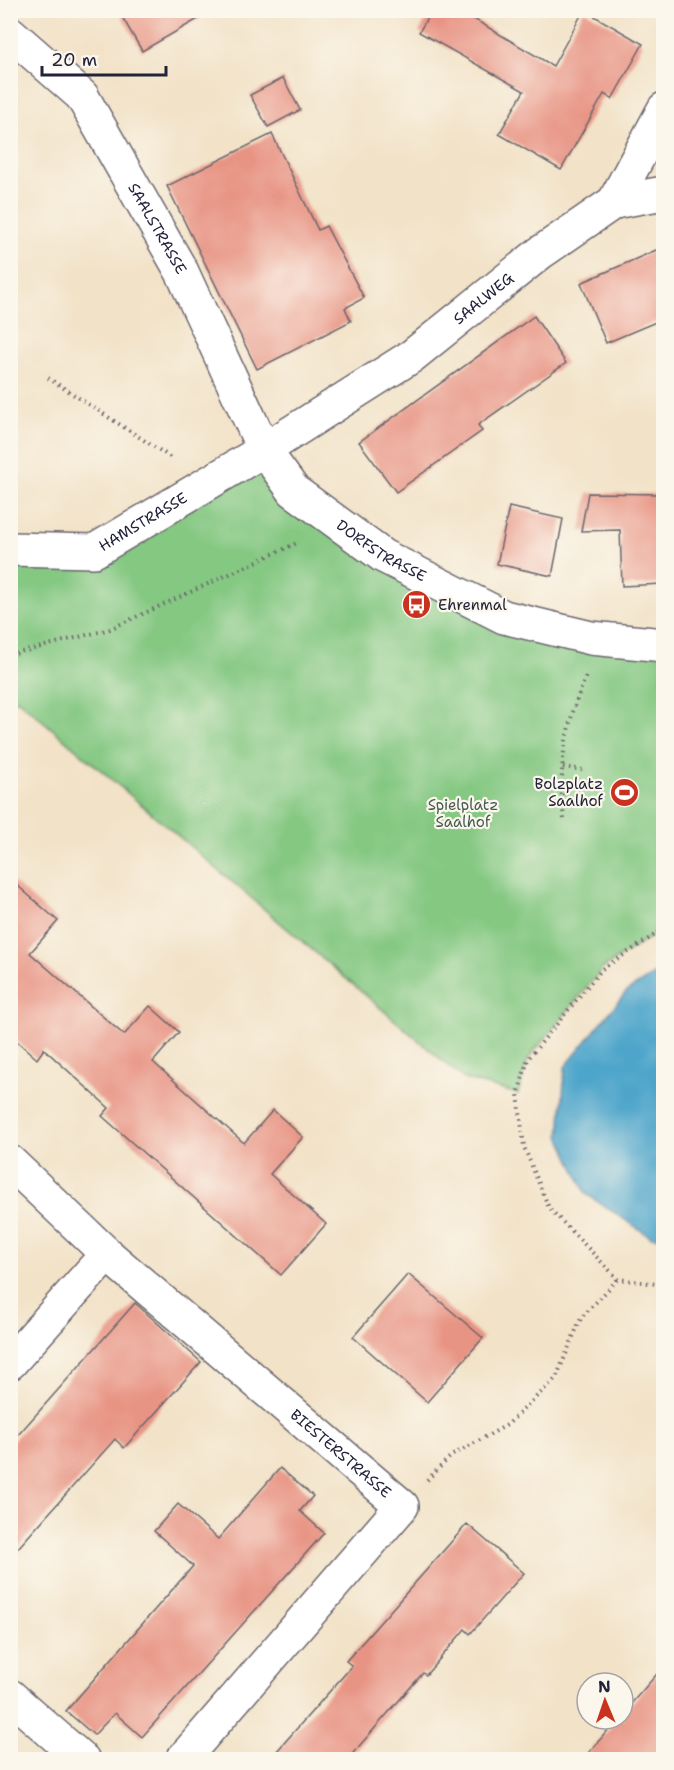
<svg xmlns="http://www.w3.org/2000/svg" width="674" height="1770" viewBox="0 0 674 1770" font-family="'Shantell Sans',sans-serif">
<rect width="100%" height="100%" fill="#fbf7ec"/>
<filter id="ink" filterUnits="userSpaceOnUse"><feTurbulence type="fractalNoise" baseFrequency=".0167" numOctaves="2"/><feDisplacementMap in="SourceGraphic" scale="12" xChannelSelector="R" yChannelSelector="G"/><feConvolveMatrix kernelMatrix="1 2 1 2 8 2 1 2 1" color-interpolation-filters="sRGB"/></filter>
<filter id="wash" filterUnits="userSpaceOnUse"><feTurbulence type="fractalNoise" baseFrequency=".008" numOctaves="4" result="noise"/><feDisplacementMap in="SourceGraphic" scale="24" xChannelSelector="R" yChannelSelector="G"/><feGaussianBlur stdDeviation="1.35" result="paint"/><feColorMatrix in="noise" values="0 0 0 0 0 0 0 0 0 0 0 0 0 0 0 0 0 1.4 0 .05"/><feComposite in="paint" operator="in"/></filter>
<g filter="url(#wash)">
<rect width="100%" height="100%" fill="#f2e2c7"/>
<!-- green -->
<polygon fill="#84c882" stroke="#53755e" stroke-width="1.5" points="264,450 294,491 504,617 663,645 663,929 602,969 528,1059 518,1094 464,1079 17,699 11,702 11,549 94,551"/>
<!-- water -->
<polygon fill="#4ea5cb" stroke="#386483" stroke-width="1.5" points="663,969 664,1238 651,1237 586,1194 560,1136 565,1067 627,991"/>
<g id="blocks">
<!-- building -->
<g fill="#e89484">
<polygon points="118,10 214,10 142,51"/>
<polygon points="432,10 459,10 553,66 584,10 643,44 612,99 604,94 561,170 499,134 524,91 419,32"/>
<polygon points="283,78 300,110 268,127 250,95"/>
<polygon points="272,134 318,230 326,226 364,298 345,308 351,321 257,369 167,186"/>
<polygon points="663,247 663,319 606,343 581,283"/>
<polygon points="534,316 566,363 478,425 482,431 396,492 359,442"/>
<polygon points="588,493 663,494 663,584 622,586 620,530 581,531"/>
<polygon points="509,507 563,519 552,576 497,564"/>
<polygon points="10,879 58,921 30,953 124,1035 150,1006 179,1032 153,1062 244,1143 273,1110 303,1137 270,1174 326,1224 281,1275 102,1116 109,1108 44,1049 37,1059 10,1035"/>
<polygon points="408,1274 483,1338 427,1402 353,1337"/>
<polygon points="135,1303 201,1362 124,1448 115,1439 10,1557 10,1444"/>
<polygon points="280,1468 313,1496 300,1511 324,1533 142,1737 115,1713 94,1735 66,1711 193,1566 154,1531 178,1504 218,1539"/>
<polygon points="467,1524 524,1573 470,1634 465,1629 426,1675 423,1673 347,1760 269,1760 352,1666 346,1661"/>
<polygon points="663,1667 663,1760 582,1760 618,1719 623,1719 623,1713"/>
</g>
</g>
</g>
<g filter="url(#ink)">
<use href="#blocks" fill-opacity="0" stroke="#6b656c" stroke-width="1.5"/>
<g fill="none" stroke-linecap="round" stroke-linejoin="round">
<defs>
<g id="minor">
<path id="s1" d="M 10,33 L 82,96 L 182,272 L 264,450 L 294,491 L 383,556 L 504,617 L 591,638 L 664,645"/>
<polyline points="614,202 664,193"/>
<path id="s2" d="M 264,450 L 412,356 L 540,253 L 614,202 L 664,109"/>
<path id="s3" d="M 10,1162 L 107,1254 L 402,1506 L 182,1760"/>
<polyline points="10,1363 107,1254"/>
<polyline points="10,1696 83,1760"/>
</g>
<g id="tertiary">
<path id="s4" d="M 10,549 L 94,551 L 264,450"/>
</g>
</defs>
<!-- minor casing -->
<use href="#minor" stroke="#6b656c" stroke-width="36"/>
<!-- tertiary casing -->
<use href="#tertiary" stroke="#6b656c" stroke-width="36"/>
<!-- path -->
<g stroke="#6b656c" stroke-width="4" stroke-dasharray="1.5 4.5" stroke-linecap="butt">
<polyline points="48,378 173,459"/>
<polyline points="10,655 110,629 299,542"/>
<polyline points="563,767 583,770"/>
<path d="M 564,819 C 557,766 566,725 586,676"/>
<polyline points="664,929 602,969 528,1059 518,1094 524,1147 549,1208 618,1279 664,1285"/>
<polyline points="427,1480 451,1456 507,1425 556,1378 581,1318 618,1279"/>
</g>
<!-- minor -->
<use href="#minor" stroke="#fff" stroke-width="33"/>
<!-- tertiary -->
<use href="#tertiary" stroke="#fff" stroke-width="33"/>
</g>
</g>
<!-- icons -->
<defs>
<symbol id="bus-disc" viewBox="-11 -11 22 22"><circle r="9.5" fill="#c8321e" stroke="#fbf7ec"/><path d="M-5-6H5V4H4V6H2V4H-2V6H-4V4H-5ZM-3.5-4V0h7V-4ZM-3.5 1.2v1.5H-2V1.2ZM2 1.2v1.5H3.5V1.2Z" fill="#fff"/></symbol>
<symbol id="stadium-disc" viewBox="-11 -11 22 22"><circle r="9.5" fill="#c8321e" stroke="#fbf7ec"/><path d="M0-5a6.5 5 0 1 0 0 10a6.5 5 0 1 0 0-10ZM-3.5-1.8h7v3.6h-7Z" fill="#fff"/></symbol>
</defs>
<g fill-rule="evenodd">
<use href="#bus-disc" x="400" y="588" width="33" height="33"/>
<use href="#stadium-disc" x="608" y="776" width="33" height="33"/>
</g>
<g text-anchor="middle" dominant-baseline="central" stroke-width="4.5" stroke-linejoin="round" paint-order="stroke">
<!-- street labels -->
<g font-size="15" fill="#22223b" stroke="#fbf7ec">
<text stroke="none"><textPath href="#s1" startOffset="248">SAALSTRASSE</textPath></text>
<text stroke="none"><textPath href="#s2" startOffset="267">SAALWEG</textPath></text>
<text stroke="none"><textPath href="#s4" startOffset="141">HAMSTRASSE</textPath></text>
<text stroke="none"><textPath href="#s1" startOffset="651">DORFSTRASSE</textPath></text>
<text stroke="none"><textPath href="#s3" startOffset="441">BIESTERSTRASSE</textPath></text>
</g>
<!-- poi labels -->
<g font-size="15" fill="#22223b" stroke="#fbf7ec" text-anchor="start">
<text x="438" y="605">Ehrenmal</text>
<text x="603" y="784" text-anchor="end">Bolzplatz<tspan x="603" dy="17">Saalhof</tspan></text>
</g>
<!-- park labels -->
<g font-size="15" fill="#445c54" stroke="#fbf7ec">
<text x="463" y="805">Spielplatz<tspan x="463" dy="17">Saalhof</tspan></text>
</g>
</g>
<!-- margin -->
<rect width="674" height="1770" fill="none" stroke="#fbf7ec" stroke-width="36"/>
<!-- north arrow -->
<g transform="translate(605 1701) rotate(358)"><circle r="28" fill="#fbf7ec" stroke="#a4a2a5" stroke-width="1.5"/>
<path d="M0-4.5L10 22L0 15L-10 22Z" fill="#c8321e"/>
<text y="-9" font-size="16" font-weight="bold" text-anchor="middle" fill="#22223b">N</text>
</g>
<!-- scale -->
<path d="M42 66v9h124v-9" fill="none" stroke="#22223b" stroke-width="3"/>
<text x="51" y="66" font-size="18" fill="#22223b" stroke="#fbf7ec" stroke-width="4.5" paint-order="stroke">20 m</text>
</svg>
